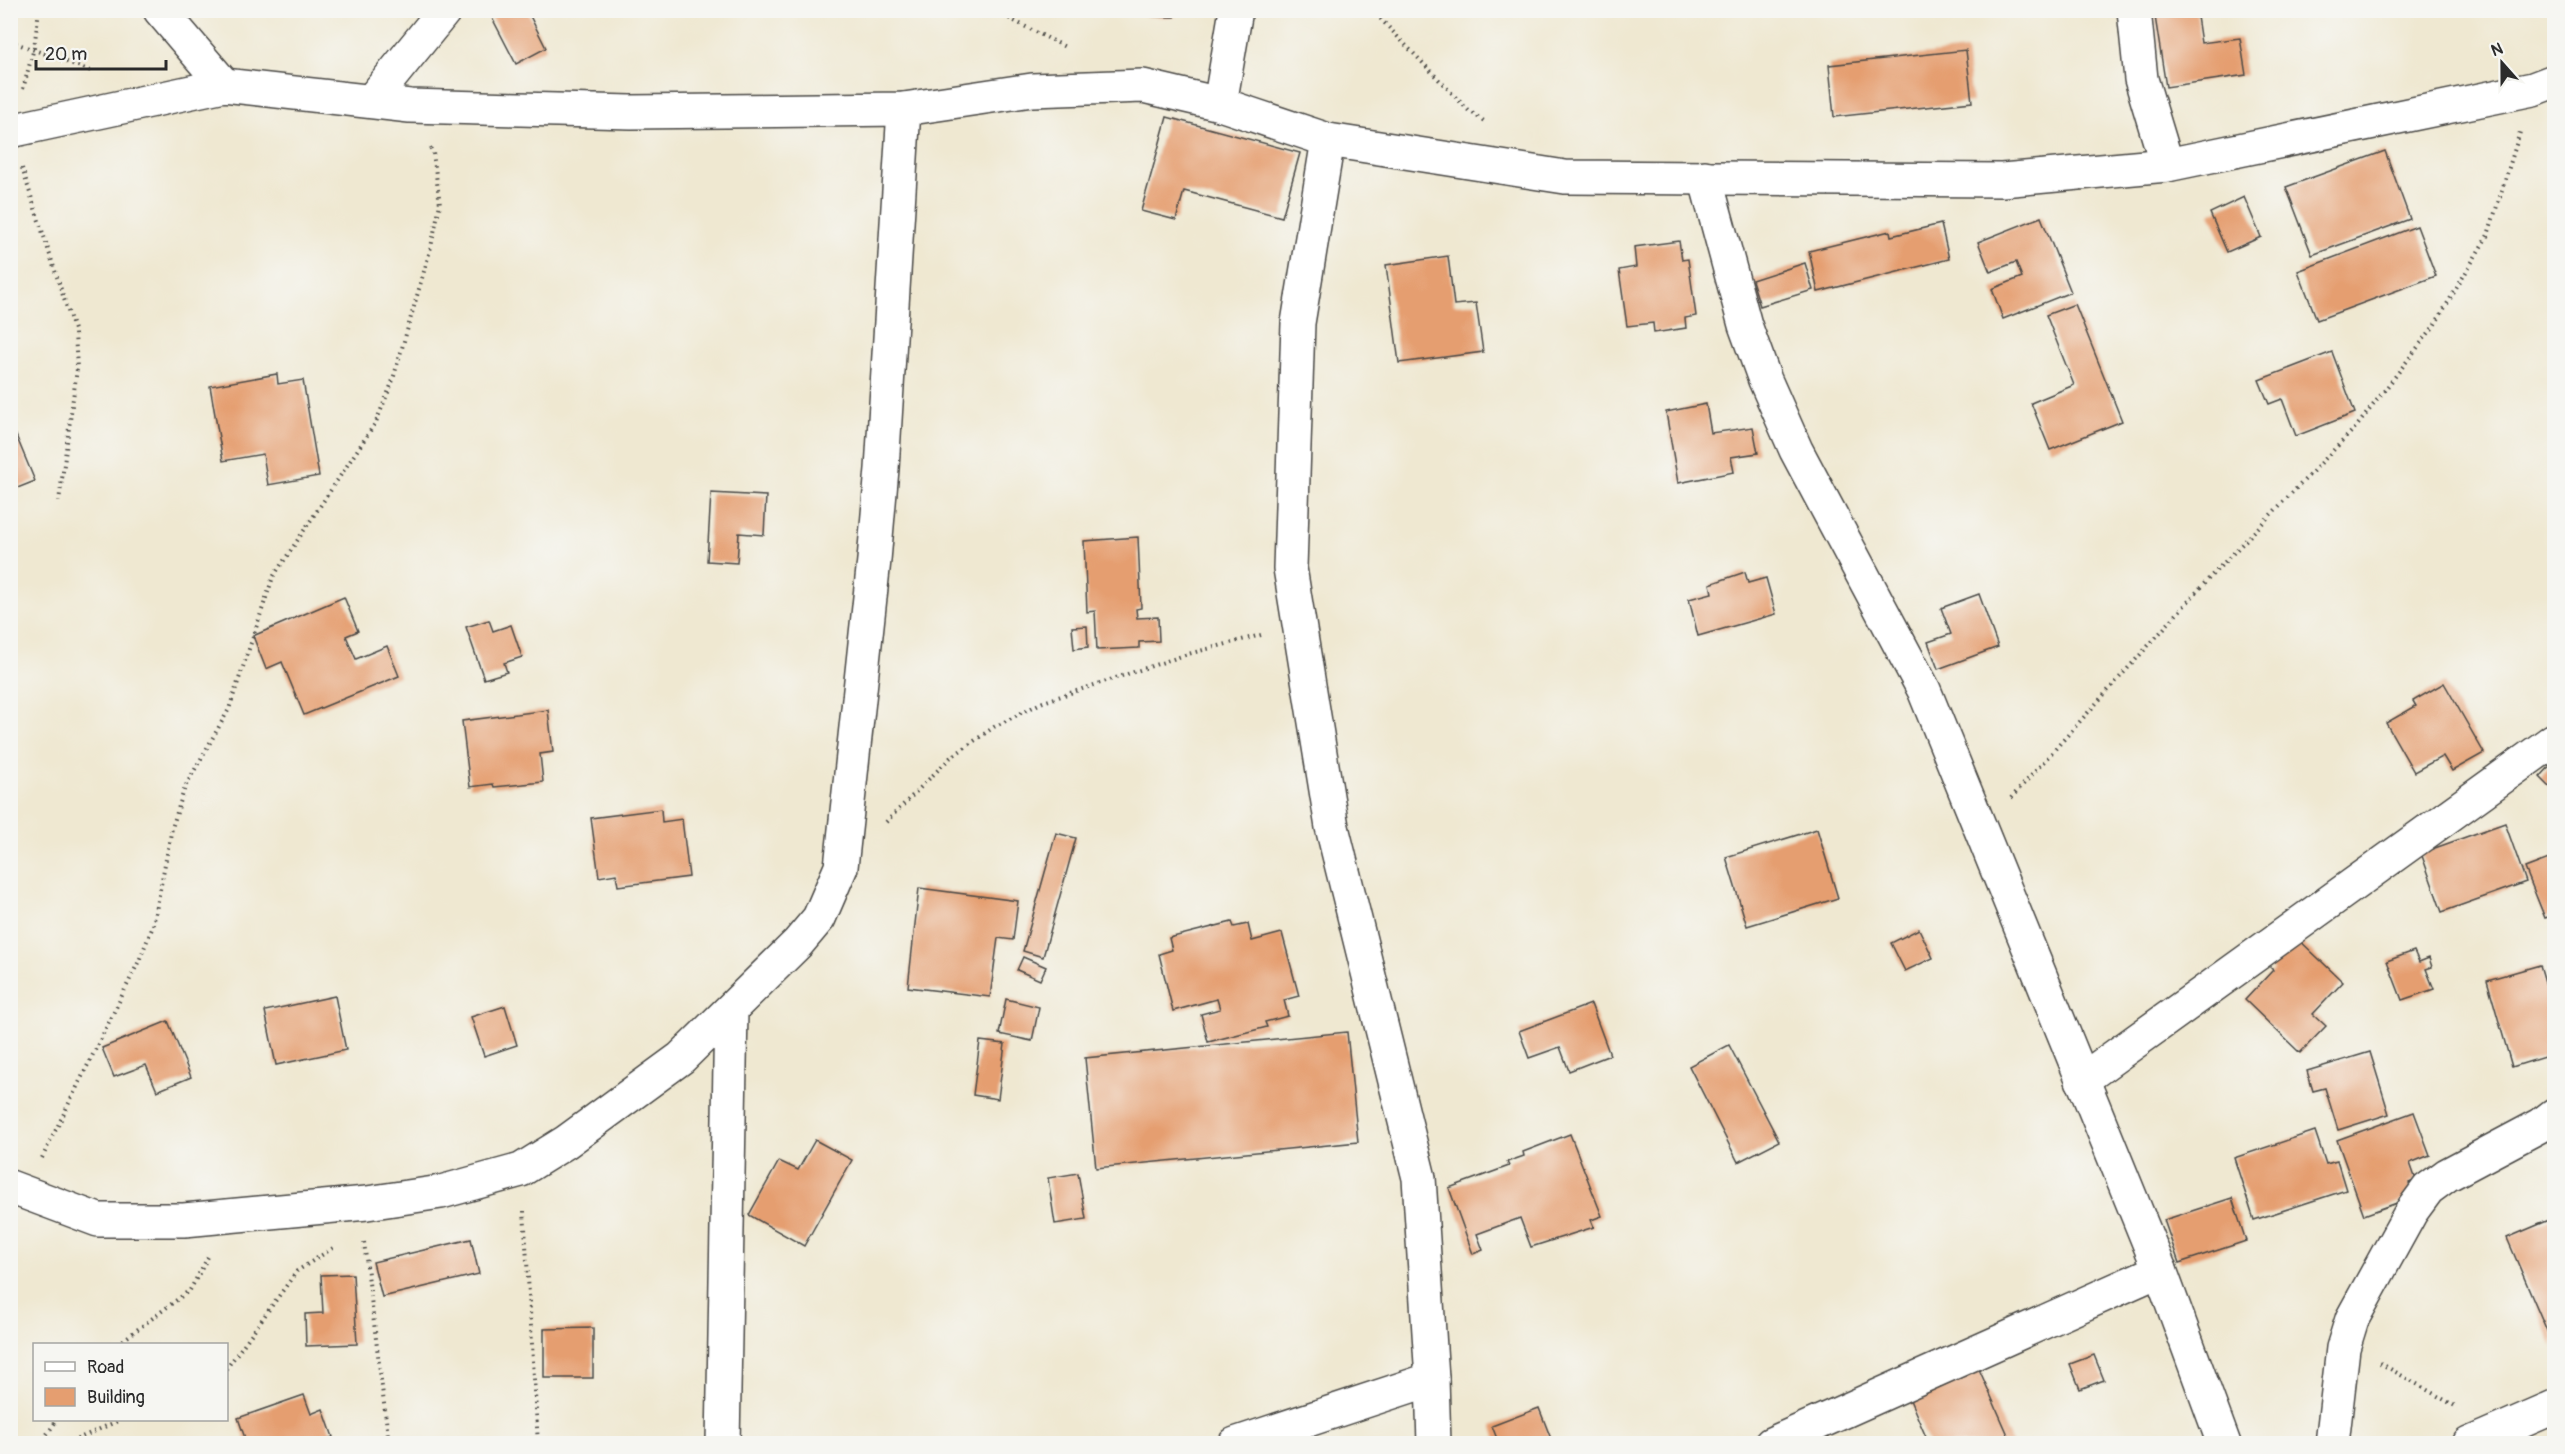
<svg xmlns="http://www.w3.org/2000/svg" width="2565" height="1454" viewBox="0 0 2565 1454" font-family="Pangolin,sans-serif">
<rect width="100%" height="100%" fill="#f6f6f2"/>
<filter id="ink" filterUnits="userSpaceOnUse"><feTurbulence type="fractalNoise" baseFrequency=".0167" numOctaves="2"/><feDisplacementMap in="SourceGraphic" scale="12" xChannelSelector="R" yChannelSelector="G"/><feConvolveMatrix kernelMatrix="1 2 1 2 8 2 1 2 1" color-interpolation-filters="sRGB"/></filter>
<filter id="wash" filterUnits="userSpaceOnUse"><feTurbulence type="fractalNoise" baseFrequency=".008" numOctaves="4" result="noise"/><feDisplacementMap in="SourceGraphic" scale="24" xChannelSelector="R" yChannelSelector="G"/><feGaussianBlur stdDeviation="1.35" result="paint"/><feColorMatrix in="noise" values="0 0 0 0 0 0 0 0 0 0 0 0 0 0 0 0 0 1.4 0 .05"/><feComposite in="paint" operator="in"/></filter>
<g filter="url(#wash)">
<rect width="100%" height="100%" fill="#efe8d1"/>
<g id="blocks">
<!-- building -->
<g fill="#e59e70">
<polygon points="488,10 527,10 546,48 516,64"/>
<polygon points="1145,10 1174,10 1174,17 1144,16"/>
<polygon points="2154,10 2196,10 2201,43 2240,38 2246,75 2166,87"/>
<polygon points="1966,50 1972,102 1834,117 1829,65"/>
<polygon points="1167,117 1300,153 1282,217 1184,191 1176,220 1141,211"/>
<polygon points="2385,151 2410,219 2312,255 2286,187"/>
<polygon points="2244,197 2261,237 2227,252 2210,213"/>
<polygon points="2041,217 2071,292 2003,319 1992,289 2022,277 2016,262 1990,272 1978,242"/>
<polygon points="1941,224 1949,259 1818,292 1809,251 1890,231 1891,236"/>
<polygon points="2417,226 2436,276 2317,320 2298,271"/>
<polygon points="1679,241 1682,260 1688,259 1696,316 1685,318 1686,328 1654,333 1653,323 1627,326 1619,270 1636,267 1634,247"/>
<polygon points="1448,256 1454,305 1476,303 1483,352 1399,363 1386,265"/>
<polygon points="1805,263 1813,290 1760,306 1752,280"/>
<polygon points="2075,304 2122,421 2050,450 2031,403 2074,385 2046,315"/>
<polygon points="2332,352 2355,413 2296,436 2282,399 2269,404 2259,380"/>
<polygon points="277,374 278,384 303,380 319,476 268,485 263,454 223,461 210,386"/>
<polygon points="1706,404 1711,433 1753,427 1758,453 1731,457 1734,472 1678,483 1666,412"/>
<polygon points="10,421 35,481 10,491"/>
<polygon points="711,493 766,496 764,535 739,533 737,563 707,561"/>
<polygon points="1138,537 1141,608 1136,609 1137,618 1158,617 1159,641 1139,642 1139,648 1097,650 1095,611 1087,612 1084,541"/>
<polygon points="1745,572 1748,583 1766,578 1776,614 1698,636 1689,599 1712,593 1710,584"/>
<polygon points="1979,594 1998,647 1938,669 1928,642 1951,634 1941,608"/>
<polygon points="344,597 358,631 346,636 356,659 387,646 399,676 304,715 282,662 266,669 253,636"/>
<polygon points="489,620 493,631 511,625 522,657 504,663 507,672 484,679 466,627"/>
<polygon points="1087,626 1088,647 1074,649 1072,627"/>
<polygon points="2444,683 2484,753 2452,771 2443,756 2414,772 2386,723 2416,706 2413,701"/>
<polygon points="548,710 553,752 540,754 543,782 494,787 493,784 470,787 462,721"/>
<polygon points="2554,762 2554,791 2540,777"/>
<polygon points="661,809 662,822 682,819 689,877 618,886 616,874 599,877 591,818"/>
<polygon points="2505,823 2526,882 2442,912 2421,853"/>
<polygon points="1817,829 1838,898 1747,926 1726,857"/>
<polygon points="1056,833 1076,838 1043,957 1023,951"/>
<polygon points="2554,857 2554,915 2545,918 2525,868"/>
<polygon points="919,888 1018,901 1013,940 998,938 990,997 908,987"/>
<polygon points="1232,922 1234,927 1248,924 1252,941 1282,933 1299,996 1284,1000 1288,1016 1265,1022 1267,1027 1208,1042 1201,1014 1220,1009 1217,999 1173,1011 1159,954 1172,950 1169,938"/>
<polygon points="1919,929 1933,958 1905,971 1891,943"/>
<polygon points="2294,935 2343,982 2313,1014 2326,1026 2300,1053 2245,1000 2273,970 2267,964"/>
<polygon points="2414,951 2419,962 2429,958 2432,967 2426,969 2434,989 2402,1000 2387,961"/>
<polygon points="1023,957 1046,967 1040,980 1017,970"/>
<polygon points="2540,965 2548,992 2554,990 2554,1054 2512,1067 2487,980"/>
<polygon points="335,996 346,1050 276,1065 265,1011"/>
<polygon points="1006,999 1039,1007 1032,1041 999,1034"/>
<polygon points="1591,1004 1610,1055 1569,1071 1560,1047 1529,1058 1519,1031"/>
<polygon points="505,1006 517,1045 484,1056 471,1017"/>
<polygon points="168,1021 191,1077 157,1091 146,1065 114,1077 102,1048"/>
<polygon points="1347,1032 1358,1142 1096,1168 1085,1058"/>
<polygon points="980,1041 1005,1044 998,1099 973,1095"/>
<polygon points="1729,1045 1779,1141 1738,1162 1689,1066"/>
<polygon points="2370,1052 2389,1114 2338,1130 2325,1088 2313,1091 2307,1071"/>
<polygon points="2414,1112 2430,1155 2410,1163 2416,1180 2409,1183 2413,1197 2364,1215 2337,1140"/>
<polygon points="2315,1131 2326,1164 2337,1161 2346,1190 2254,1220 2234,1158"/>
<polygon points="1570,1134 1602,1216 1591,1220 1594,1227 1531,1247 1520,1218 1477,1234 1483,1250 1473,1254 1449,1188 1509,1166 1507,1162 1524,1156 1523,1152"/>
<polygon points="815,1140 852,1160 804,1246 749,1215 779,1161 798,1170"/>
<polygon points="1078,1173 1086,1219 1055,1224 1048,1178"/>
<polygon points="2232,1198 2246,1241 2179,1263 2164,1220"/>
<polygon points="2554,1218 2554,1347 2507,1238"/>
<polygon points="471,1239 479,1274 382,1297 373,1262"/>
<polygon points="353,1274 357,1344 306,1346 305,1314 323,1313 321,1275"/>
<polygon points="593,1328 593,1378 544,1378 544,1329"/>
<polygon points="2094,1355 2104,1380 2080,1389 2070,1364"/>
<polygon points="1979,1369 2012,1444 1929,1444 1910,1400"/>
<polygon points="304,1395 311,1414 323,1409 333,1437 326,1440 327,1444 300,1444 298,1439 284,1444 273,1444 272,1440 247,1444 238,1418"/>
<polygon points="1539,1408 1553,1444 1499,1444 1492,1426"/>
</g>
</g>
</g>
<g filter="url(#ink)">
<use href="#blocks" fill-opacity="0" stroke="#484744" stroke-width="1.5"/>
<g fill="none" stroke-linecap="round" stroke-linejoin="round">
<defs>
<g id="street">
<polyline points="160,10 224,85"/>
<polyline points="2134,10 2141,79 2167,165"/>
<polyline points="372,100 445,10"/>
<polyline points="1220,104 1236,10"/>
<polyline points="10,131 224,85 410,106 631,112 904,109 1032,90 1143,86 1220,104 1328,140 1565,177 2002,180 2167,165 2533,89 2554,81"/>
<polyline points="1328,140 1298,323 1290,568 1332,827 1419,1178 1432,1379 1434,1444"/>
<polyline points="1705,177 1745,325 1765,380 1796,450 1924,690 2160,1270 2224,1444"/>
<polyline points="2082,1080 2554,740"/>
<polyline points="10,1187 98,1220 184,1220 367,1203 441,1192 521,1170 566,1142 681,1058 798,943 819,918 841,867 874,560 882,469 904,109"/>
<polyline points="723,1444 731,1010"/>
<polyline points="1235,1444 1432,1379"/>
<polyline points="1771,1444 2160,1270"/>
<polyline points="2332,1444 2343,1348 2352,1319 2411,1212 2428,1189 2447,1175 2541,1125 2554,1115"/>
<polyline points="2469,1444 2554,1407"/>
</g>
</defs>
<!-- street casing -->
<use href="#street" stroke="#484744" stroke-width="36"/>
<!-- path -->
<g stroke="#484744" stroke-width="4" stroke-dasharray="1.5 4.5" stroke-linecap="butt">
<polyline points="993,10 1067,48"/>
<polyline points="1372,10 1469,111 1487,123"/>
<polyline points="10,41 94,72"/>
<polyline points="23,89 34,48 39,10"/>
<polyline points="22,168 75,333 77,369 59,501"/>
<polyline points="2011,798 2212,575 2357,426 2434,326 2488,235 2520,132"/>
<polyline points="886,822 950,758 994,727 1043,702 1188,654 1261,635"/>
<polyline points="42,1158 139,961 153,926 172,828 185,787 229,709 273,577 376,422 392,383 431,247 440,204 433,153 429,145"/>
<polyline points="524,1211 538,1444"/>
<polyline points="364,1242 389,1444"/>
<polyline points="118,1344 190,1290 208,1257"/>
<polyline points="2380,1363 2457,1407"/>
<polyline points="226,1369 297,1271 336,1246"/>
<polyline points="40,1444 57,1420"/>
<polyline points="66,1444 120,1420"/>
</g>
<!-- street -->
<use href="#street" stroke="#fff" stroke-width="33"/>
</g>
</g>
<!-- margin -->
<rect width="2565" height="1454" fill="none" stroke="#f6f6f2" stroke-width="36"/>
<!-- legend -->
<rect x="33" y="1343" width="195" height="78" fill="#f6f6f2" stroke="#a5a5a2" stroke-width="1.5"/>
<rect x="45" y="1362" width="30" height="9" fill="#ffffff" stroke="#a5a5a2" stroke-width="1.5"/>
<text x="87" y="1373" font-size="18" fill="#2b2b2b">Road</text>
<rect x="45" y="1388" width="30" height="18" fill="#e59e70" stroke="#a5a5a2" stroke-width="1.5"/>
<text x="87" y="1403" font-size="18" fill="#2b2b2b">Building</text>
<!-- north arrow -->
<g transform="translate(2502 63) rotate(339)" stroke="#f6f6f2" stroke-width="4.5" paint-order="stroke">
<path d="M0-4.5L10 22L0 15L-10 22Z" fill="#2b2b2b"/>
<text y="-9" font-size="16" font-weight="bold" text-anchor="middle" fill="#2b2b2b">N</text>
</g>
<!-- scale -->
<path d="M36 60v9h130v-9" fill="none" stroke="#2b2b2b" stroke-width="3"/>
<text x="45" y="60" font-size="18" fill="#2b2b2b" stroke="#f6f6f2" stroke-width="4.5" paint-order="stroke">20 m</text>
</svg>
